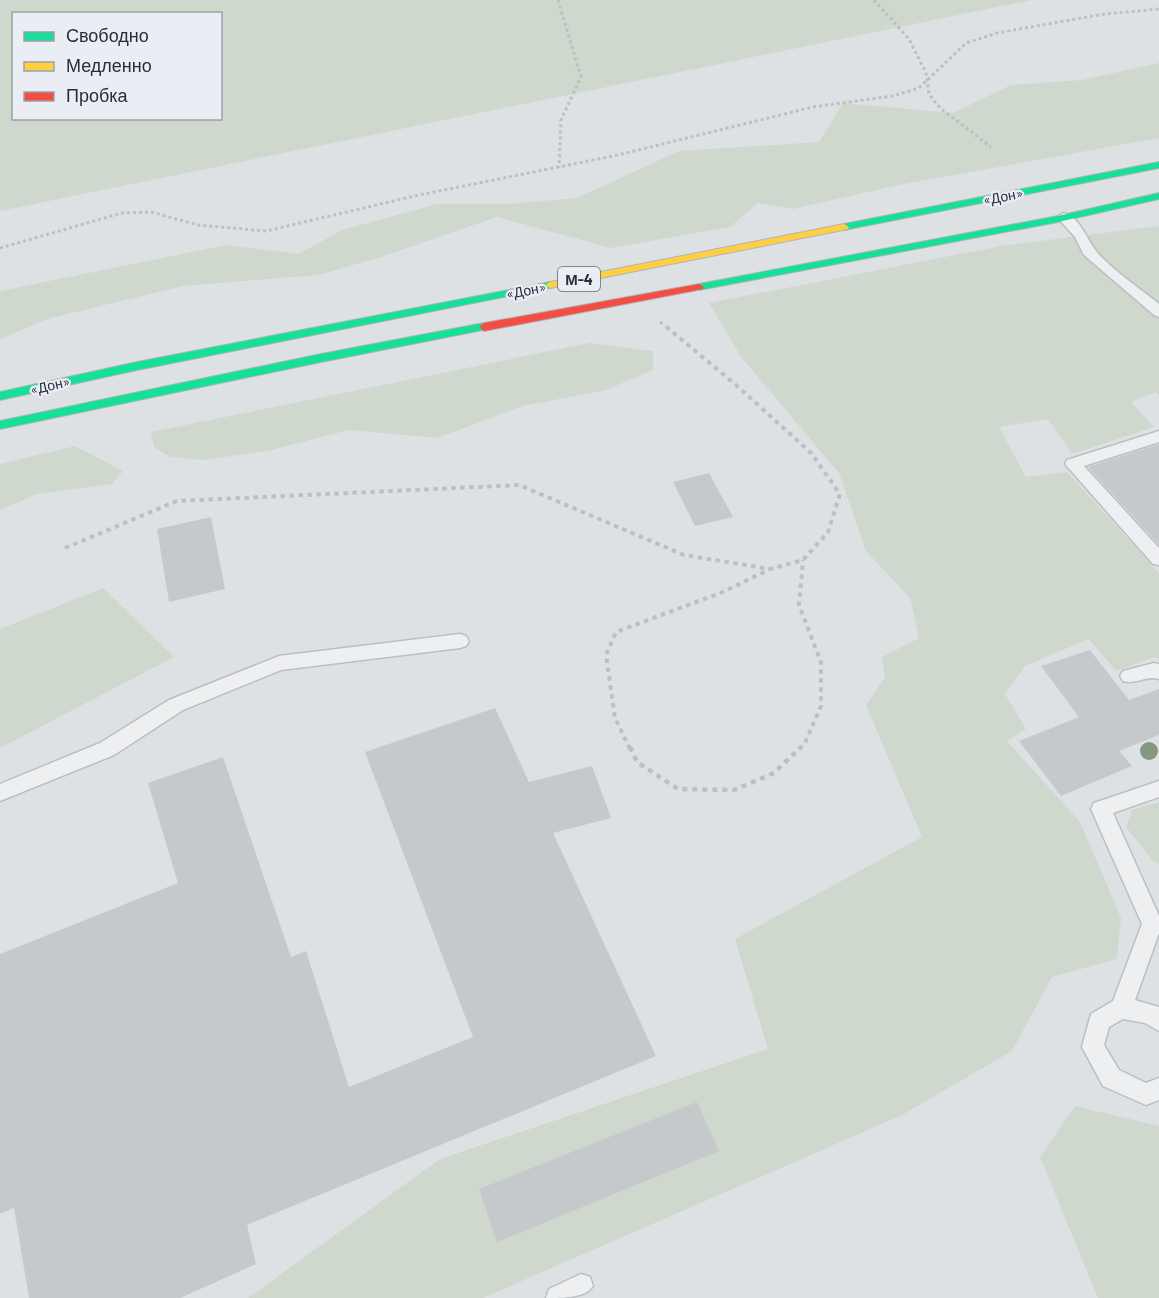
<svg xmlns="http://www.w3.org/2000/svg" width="1159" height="1298" viewBox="0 0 1159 1298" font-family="Barlow,sans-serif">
<rect width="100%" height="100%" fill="#dee1e4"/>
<!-- green -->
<g fill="#ced8cd" fill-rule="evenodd">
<path d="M 0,0 L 1032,0 L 0,211 ZM 14,14 L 220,14 L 220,118 L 14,118 Z"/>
<polygon points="1159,63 1159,138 899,185 793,209 758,203 730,227 611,248 497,217 381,257 318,275 183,286 47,319 0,339 0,291 226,245 299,254 342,230 437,204 507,204 577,198 679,151 819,142 843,103 953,113 1011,85 1082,80"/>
<polygon points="1159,226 1159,395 1156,392 1131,402 1154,427 1072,454 1048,419 999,427 1026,477 1067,472 1159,573 1159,659 1155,657 1116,671 1089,639 1025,666 1005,694 1026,729 1007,741 1080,822 1121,918 1117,959 1052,977 1012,1051 902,1115 483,1298 248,1298 440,1159 768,1049 735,939 922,837 866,705 885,677 882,657 919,638 910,598 866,551 839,473 741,357 709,303 1001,246"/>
<polygon points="590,343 653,351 653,370 606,390 523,406 437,438 349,430 271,450 205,460 170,457 154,447 151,432"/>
<polygon points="75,446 123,471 112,484 37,494 0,510 0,464"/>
<polygon points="103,588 174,657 0,748 0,629"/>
<polygon points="1159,802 1159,864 1154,862 1126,827 1132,810"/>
<polygon points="1075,1106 1159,1126 1159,1298 1098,1298 1040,1157"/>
</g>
<!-- building -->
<g fill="#c6c9cc">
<polygon points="1159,444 1159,545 1088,467"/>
<polygon points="709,473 733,517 695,526 673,482"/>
<polygon points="211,517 225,589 169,602 157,529"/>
<polygon points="1090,650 1129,700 1159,689 1159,735 1119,751 1132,766 1061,796 1019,741 1079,717 1041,666"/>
<polygon points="495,708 529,782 592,766 611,818 553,833 656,1056 247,1225 256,1264 180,1298 29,1298 14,1208 0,1214 0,954 178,883 148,783 223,757 291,957 306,951 349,1087 473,1037 365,752"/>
<polygon points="697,1102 719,1151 497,1242 479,1189"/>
</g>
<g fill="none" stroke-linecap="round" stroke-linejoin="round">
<defs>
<g id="lane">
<path d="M 1064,213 C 1079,217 1086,237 1094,248 C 1105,265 1142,290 1159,304 L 1159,317 L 1154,315 L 1084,255 L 1075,237 L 1057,217 Z"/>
<polygon points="1159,431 1159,442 1084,466 1159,548 1159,565 1153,564 1065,464 1067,460"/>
<polygon points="460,634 466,636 469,641 466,646 460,648 281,670 183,710 114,755 0,801 0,784 100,743 169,700 279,656"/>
<path d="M 1154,663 L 1159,664 L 1159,679 C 1147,675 1135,685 1123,681 L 1120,676 L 1123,671 Z"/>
<polygon points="1159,781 1159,797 1113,813 1159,916 1159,933 1135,1000 1159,1007 1159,1031 1145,1023 1123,1019 1109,1027 1104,1045 1119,1070 1146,1083 1159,1078 1159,1100 1146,1105 1103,1086 1082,1047 1091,1014 1113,1001 1142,924 1091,809 1094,803"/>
<path d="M 581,1274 L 590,1277 L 593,1286 C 586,1298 563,1298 546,1298 L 549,1289 Z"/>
</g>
<g id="fast">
<polygon points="1159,162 1159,168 844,230 839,227 844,224"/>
<polygon points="1159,193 1159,199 1058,222 699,290 694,287 699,284 1058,216"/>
<polygon points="550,282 555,285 554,287 137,370 0,400 0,392 137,362"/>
<polygon points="484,323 489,327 488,329 321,362 0,429 0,421 321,354"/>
</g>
<polygon id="slow" points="844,224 849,227 848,229 550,288 545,285 550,282"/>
<polygon id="jam" points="699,284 704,287 703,289 484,331 479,327 484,323"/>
</defs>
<!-- lane casing -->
<use href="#lane" stroke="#bcbfc2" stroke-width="3"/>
<!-- fast casing -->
<use href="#fast" stroke="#b0b4b9" stroke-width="2"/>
<!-- slow casing -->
<use href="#slow" stroke="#b0b4b9" stroke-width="2"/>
<!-- jam casing -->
<use href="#jam" stroke="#b0b4b9" stroke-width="2"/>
<!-- path-far2 -->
<g stroke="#bcbfc4" stroke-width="3" stroke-dasharray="3 3" stroke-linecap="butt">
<polyline points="558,0 581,77 561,120 559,168"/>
<polyline points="874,0 909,39 926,73 929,94 940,108 991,147"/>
<polyline points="0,248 122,213 151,212 198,225 266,231 419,195 618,155 813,107 893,96 919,88 966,43 997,33 1104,14 1159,9"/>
<polyline points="660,322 665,326"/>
</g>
<!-- path-far1 -->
<g stroke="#bcbfc4" stroke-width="4" stroke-dasharray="4.5 4.5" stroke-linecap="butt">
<polyline points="65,548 177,501 519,485 684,555 770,569 803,560 828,532 840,494 811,453 736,385 663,324"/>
<polyline points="630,749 615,718 606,655 616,632 723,592 770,569"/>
<polyline points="799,749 805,743 821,706 821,662 799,605 803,560"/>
</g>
<!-- path -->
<polyline stroke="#bcbfc4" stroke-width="4.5" stroke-dasharray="5 5" stroke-linecap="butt" points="630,747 637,762 678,789 734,790 774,773 801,747"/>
<!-- lane -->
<use href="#lane" fill="#edeff0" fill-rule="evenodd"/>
<!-- fast -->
<use href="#fast" fill="#16e098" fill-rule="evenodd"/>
<!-- slow -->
<use href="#slow" fill="#ffcf43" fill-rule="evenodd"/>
<!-- jam -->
<use href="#jam" fill="#f24e42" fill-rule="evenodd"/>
</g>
<!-- trees -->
<circle fill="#839781" cx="1149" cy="751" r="9"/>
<g text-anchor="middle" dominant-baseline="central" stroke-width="4.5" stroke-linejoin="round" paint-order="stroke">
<!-- far-street labels -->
<g font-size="14" fill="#242e3d" stroke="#eaeef4">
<text transform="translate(1003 196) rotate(-11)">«Дон»</text>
<text transform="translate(526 290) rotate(-11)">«Дон»</text>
<text transform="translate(50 385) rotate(-13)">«Дон»</text>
</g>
<!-- shield labels -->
<rect fill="#eaeef4" stroke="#5f6874" stroke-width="1.5" x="558" y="267" width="42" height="24" rx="4.5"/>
<g font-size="15" font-weight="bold" fill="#242e3d">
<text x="579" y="279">М-4</text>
</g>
</g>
<!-- legend -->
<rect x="12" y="12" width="210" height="108" fill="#eaeef4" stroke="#9ba1ab" stroke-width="1.5"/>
<rect x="24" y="32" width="30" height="9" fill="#16e098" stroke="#9ba1ab" stroke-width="1.5"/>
<text x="66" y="42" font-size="18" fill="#242e3d">Свободно</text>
<rect x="24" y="62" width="30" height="9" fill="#ffcf43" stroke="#9ba1ab" stroke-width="1.5"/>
<text x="66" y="72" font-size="18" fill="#242e3d">Медленно</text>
<rect x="24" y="92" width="30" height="9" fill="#f24e42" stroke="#9ba1ab" stroke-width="1.5"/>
<text x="66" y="102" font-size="18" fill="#242e3d">Пробка</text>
</svg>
